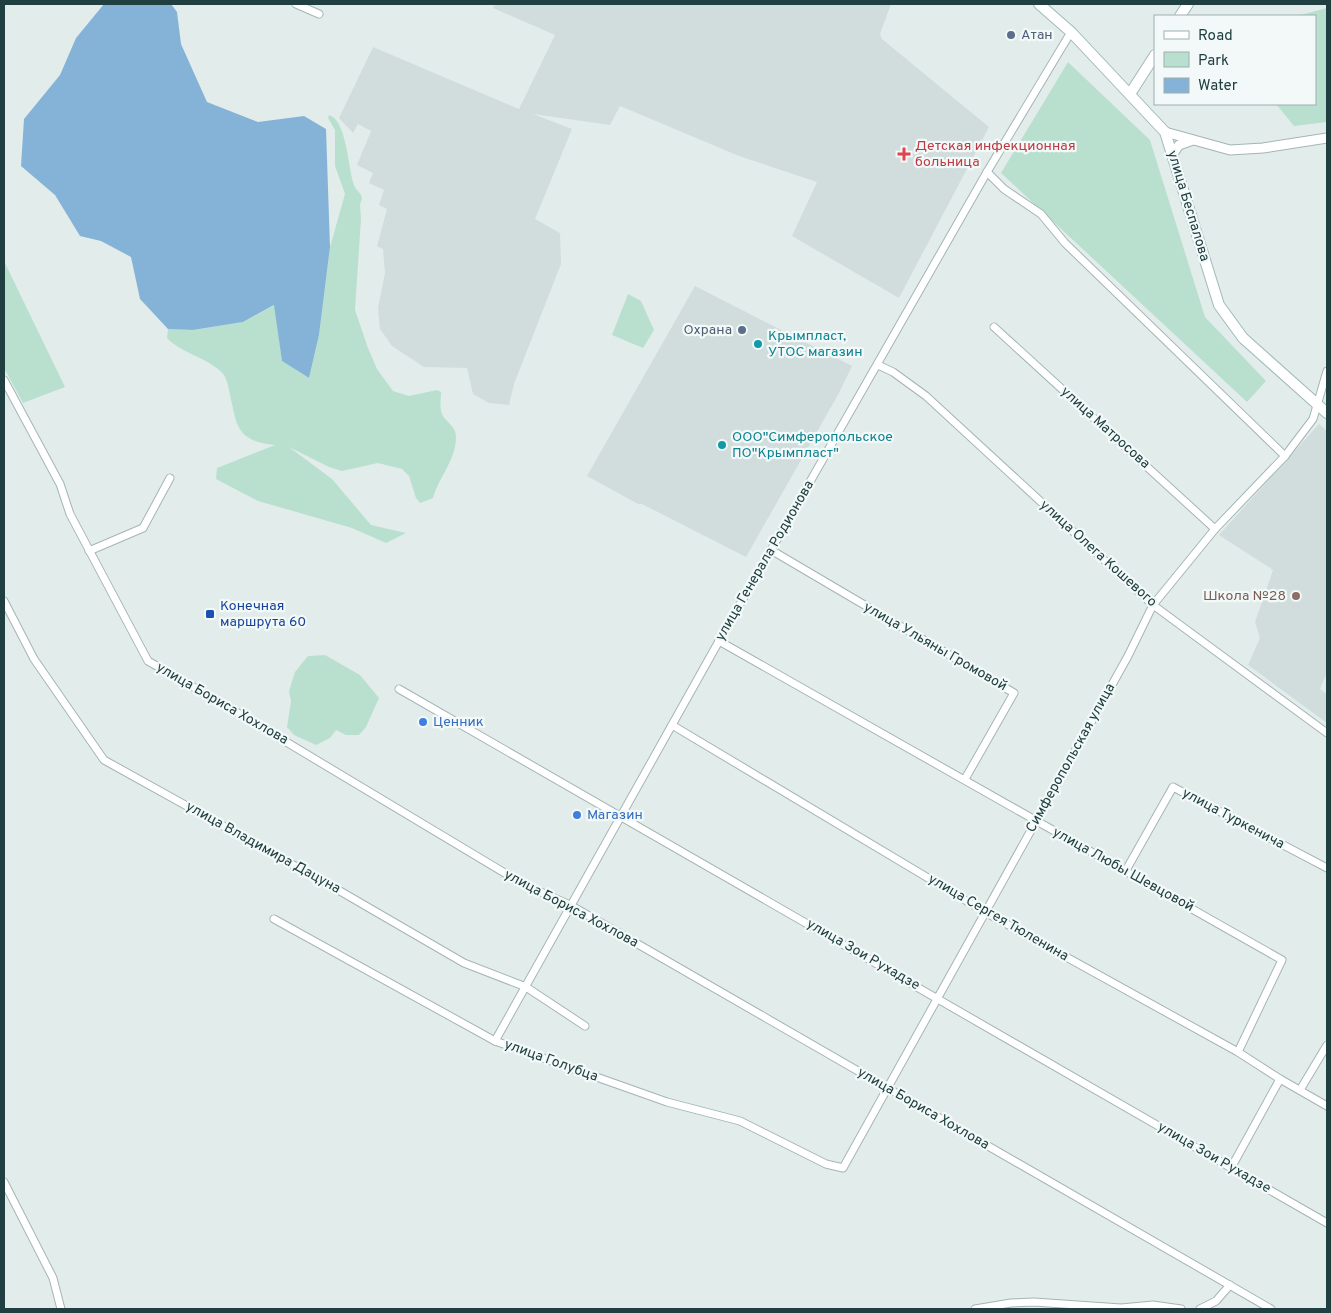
<svg xmlns="http://www.w3.org/2000/svg" width="1331" height="1313" viewBox="0 0 1331 1313" font-family="Overpass,sans-serif">
<rect width="100%" height="100%" fill="#e2edeb"/>
<!-- built -->
<g fill="#d0dddc">
<polygon points="495,4 891,4 880,34 882,39 989,127 899,298 792,236 817,182 739,156 620,106 610,125 533,114 572,129 535,219 560,233 561,264 514,384 509,405 489,403 473,394 467,368 424,367 392,346 380,329 378,308 385,273 383,249 377,246 387,209 379,205 384,190 369,183 373,173 357,165 371,131 358,124 353,133 339,118 373,47 519,109 555,35 493,8"/>
<polygon points="695,286 852,366 839,393 746,557 642,504 638,504 587,476"/>
<polygon points="1319,424 1327,431 1327,672 1320,689 1327,694 1327,723 1248,665 1260,638 1255,622 1273,570 1219,535"/>
</g>
<!-- green -->
<g fill="#b9e0cf">
<polygon points="1327,8 1327,122 1294,126 1276,104 1315,104 1315,16 1297,16"/>
<polygon points="1068,62 1150,140 1205,317 1266,381 1247,402 1001,173"/>
<path d="M 329,115 C 347,120 348,169 354,185 C 356,191 361,192 362,198 L 360,205 L 361,219 L 355,310 L 368,348 L 377,369 L 393,391 L 409,396 L 437,390 L 441,392 C 441,399 439,409 443,416 C 448,424 457,427 456,439 C 455,461 439,477 433,498 L 420,503 L 416,498 L 409,476 L 402,469 L 378,463 L 342,471 L 329,467 L 289,447 L 332,479 L 371,525 L 406,533 L 386,543 L 352,528 L 258,501 L 216,479 L 217,468 L 275,445 C 235,441 237,425 229,390 C 228,383 225,374 219,370 C 203,356 181,353 167,338 L 168,329 L 193,330 L 243,322 L 275,305 L 282,361 L 309,378 L 319,335 L 330,247 L 345,194 L 335,166 L 335,130 L 328,118 Z"/>
<polygon points="4,261 65,387 23,403 4,368"/>
<polygon points="628,294 641,301 654,330 643,348 612,335"/>
<polygon points="325,655 360,675 379,698 366,727 359,735 346,735 336,730 330,738 316,745 294,735 287,727 291,701 289,691 295,672 308,656"/>
</g>
<!-- water -->
<polygon fill="#85b3d7" points="104,4 171,4 177,12 181,44 207,102 258,122 304,116 326,129 330,247 319,335 309,378 282,361 274,305 243,322 193,330 168,329 140,299 131,257 101,241 80,236 55,195 21,166 24,119 60,75 76,38"/>
<g fill="none" stroke-linecap="round" stroke-linejoin="round">
<defs>
<g id="minor">
<polyline points="296,4 319,14"/>
<polyline points="987,172 1004,189 1041,214 1065,243 1285,456"/>
<polyline points="994,327 1215,529"/>
<polyline points="878,365 893,372 926,396 1153,605 1327,733"/>
<polyline points="4,380 60,484 70,514 148,661 228,707 523,884 570,905 1271,1309"/>
<polyline points="771,550 1014,693 965,779"/>
<polyline points="89,551 143,528 170,478"/>
<polyline points="4,601 34,659 104,760 340,891 464,963 526,987 585,1026"/>
<polyline points="719,641 1282,960 1238,1052"/>
<polyline points="399,689 1327,1223"/>
<polyline points="672,725 985,912 1238,1052 1280,1079 1327,1106"/>
<polyline points="1125,872 1173,787 1327,868"/>
<polyline points="274,919 495,1041 667,1102 740,1121 826,1164 843,1168 1128,656 1153,605 1215,529 1285,456 1313,419 1327,371"/>
<polyline points="495,1041 719,641 987,172 1071,32"/>
<polyline points="1300,1090 1327,1045"/>
<polyline points="1231,1168 1280,1079"/>
<polyline points="4,1182 53,1278 61,1309"/>
<polyline points="975,1309 1011,1303 1034,1302 1121,1308 1153,1305 1181,1309"/>
<polyline points="1200,1309 1216,1301 1230,1285"/>
</g>
<g id="tertiary">
<polyline points="1165,132 1230,150 1263,148 1327,138"/>
<polyline points="1172,155 1179,145 1193,140"/>
</g>
<g id="secondary">
<polyline points="1039,4 1071,32 1165,132 1219,305 1243,338 1327,413"/>
<polyline points="1180,16 1188,4"/>
<polyline points="1130,94 1155,55"/>
</g>
</defs>
<!-- minor casing -->
<use href="#minor" stroke="#a4b5b4" stroke-width="9"/>
<!-- tertiary casing -->
<use href="#tertiary" stroke="#a4b5b4" stroke-width="11"/>
<!-- secondary casing -->
<use href="#secondary" stroke="#9fbab8" stroke-width="12"/>
<!-- minor -->
<use href="#minor" stroke="#fff" stroke-width="7"/>
<!-- tertiary -->
<use href="#tertiary" stroke="#fff" stroke-width="9"/>
<!-- secondary -->
<use href="#secondary" stroke="#fff" stroke-width="10"/>
</g>
<!-- markers -->
<g fill="#5c6f8a" stroke="#f2f9f8" stroke-width="2">
<circle cx="1011" cy="35" r="5"/>
<circle cx="742" cy="330" r="5"/>
</g>
<path fill="#e0444e" stroke="#f2f9f8" stroke-width="2" d="M901.5 146.5h5v5h5v5h-5v5h-5v-5h-5v-5h5z"/>
<g fill="#0f9aa8" stroke="#f2f9f8" stroke-width="2">
<circle cx="758" cy="344" r="5"/>
<circle cx="722" cy="445" r="5"/>
</g>
<circle fill="#8d6e63" stroke="#f2f9f8" stroke-width="2" cx="1296" cy="596" r="5"/>
<rect fill="#1a4fb4" stroke="#f2f9f8" stroke-width="2" x="205" y="609" width="10" height="10" rx="2.5"/>
<g fill="#3f7fe0" stroke="#f2f9f8" stroke-width="2">
<circle cx="423" cy="722" r="5"/>
<circle cx="577" cy="815" r="5"/>
</g>
<g text-anchor="middle" dominant-baseline="central" stroke-width="4.5" stroke-linejoin="round" paint-order="stroke">
<!-- service labels -->
<g font-size="14" fill="#4e5e75" stroke="#f2f9f8" text-anchor="start">
<text x="1021" y="35">Атан</text>
<text x="732" y="330" text-anchor="end">Охрана</text>
</g>
<!-- health labels -->
<g font-size="14" fill="#be3a42" stroke="#f2f9f8" text-anchor="start">
<text x="915" y="146">Детская инфекционная<tspan x="915" dy="16">больница</tspan></text>
</g>
<!-- street labels -->
<g font-size="14" fill="#203f40" stroke="#f2f9f8">
<text transform="translate(1188 206) rotate(73)">улица Беспалова</text>
<text transform="translate(1105 428) rotate(42)">улица Матросова</text>
<text transform="translate(1098 554) rotate(42)">улица Олега Кошевого</text>
<text transform="translate(765 561) rotate(-60)">улица Генерала Родионова</text>
<text transform="translate(935 647) rotate(30)">улица Ульяны Громовой</text>
<text transform="translate(222 704) rotate(30)">улица Бориса Хохлова</text>
<text transform="translate(1071 758) rotate(-61)">Симферопольская улица</text>
<text transform="translate(1233 819) rotate(28)">улица Туркенича</text>
<text transform="translate(263 848) rotate(29)">улица Владимира Дацуна</text>
<text transform="translate(1123 870) rotate(29)">улица Любы Шевцовой</text>
<text transform="translate(571 909) rotate(28)">улица Бориса Хохлова</text>
<text transform="translate(998 918) rotate(30)">улица Сергея Тюленина</text>
<text transform="translate(863 955) rotate(30)">улица Зои Рухадзе</text>
<text transform="translate(551 1061) rotate(20)">улица Голубца</text>
<text transform="translate(923 1109) rotate(30)">улица Бориса Хохлова</text>
<text transform="translate(1214 1158) rotate(30)">улица Зои Рухадзе</text>
</g>
<!-- culture labels -->
<g font-size="14" fill="#0d838f" stroke="#f2f9f8" text-anchor="start">
<text x="768" y="336">Крымпласт,<tspan x="768" dy="16">УТОС магазин</tspan></text>
<text x="732" y="437">ООО"Симферопольское<tspan x="732" dy="16">ПО"Крымпласт"</tspan></text>
</g>
<!-- education labels -->
<g font-size="14" fill="#785e54" stroke="#f2f9f8" text-anchor="end">
<text x="1286" y="596">Школа №28</text>
</g>
<!-- transit labels -->
<g font-size="14" fill="#164399" stroke="#f2f9f8" text-anchor="start">
<text x="220" y="606">Конечная<tspan x="220" dy="16">маршрута 60</tspan></text>
</g>
<!-- shop labels -->
<g font-size="14" fill="#366cbe" stroke="#f2f9f8" text-anchor="start">
<text x="433" y="722">Ценник</text>
<text x="587" y="815">Магазин</text>
</g>
</g>
<!-- border -->
<rect width="1331" height="1313" fill="none" stroke="#203f40" stroke-width="10"/>
<!-- legend -->
<rect x="1154" y="15" width="162" height="90" fill="#f2f9f8" stroke="#9eafae"/>
<rect x="1164" y="31" width="25" height="8" fill="#ffffff" stroke="#9eafae"/>
<text x="1198" y="40" font-size="15" fill="#203f40">Road</text>
<rect x="1164" y="52" width="25" height="15" fill="#b9e0cf" stroke="#9eafae"/>
<text x="1198" y="65" font-size="15" fill="#203f40">Park</text>
<rect x="1164" y="78" width="25" height="15" fill="#85b3d7" stroke="#9eafae"/>
<text x="1198" y="90" font-size="15" fill="#203f40">Water</text>
</svg>
